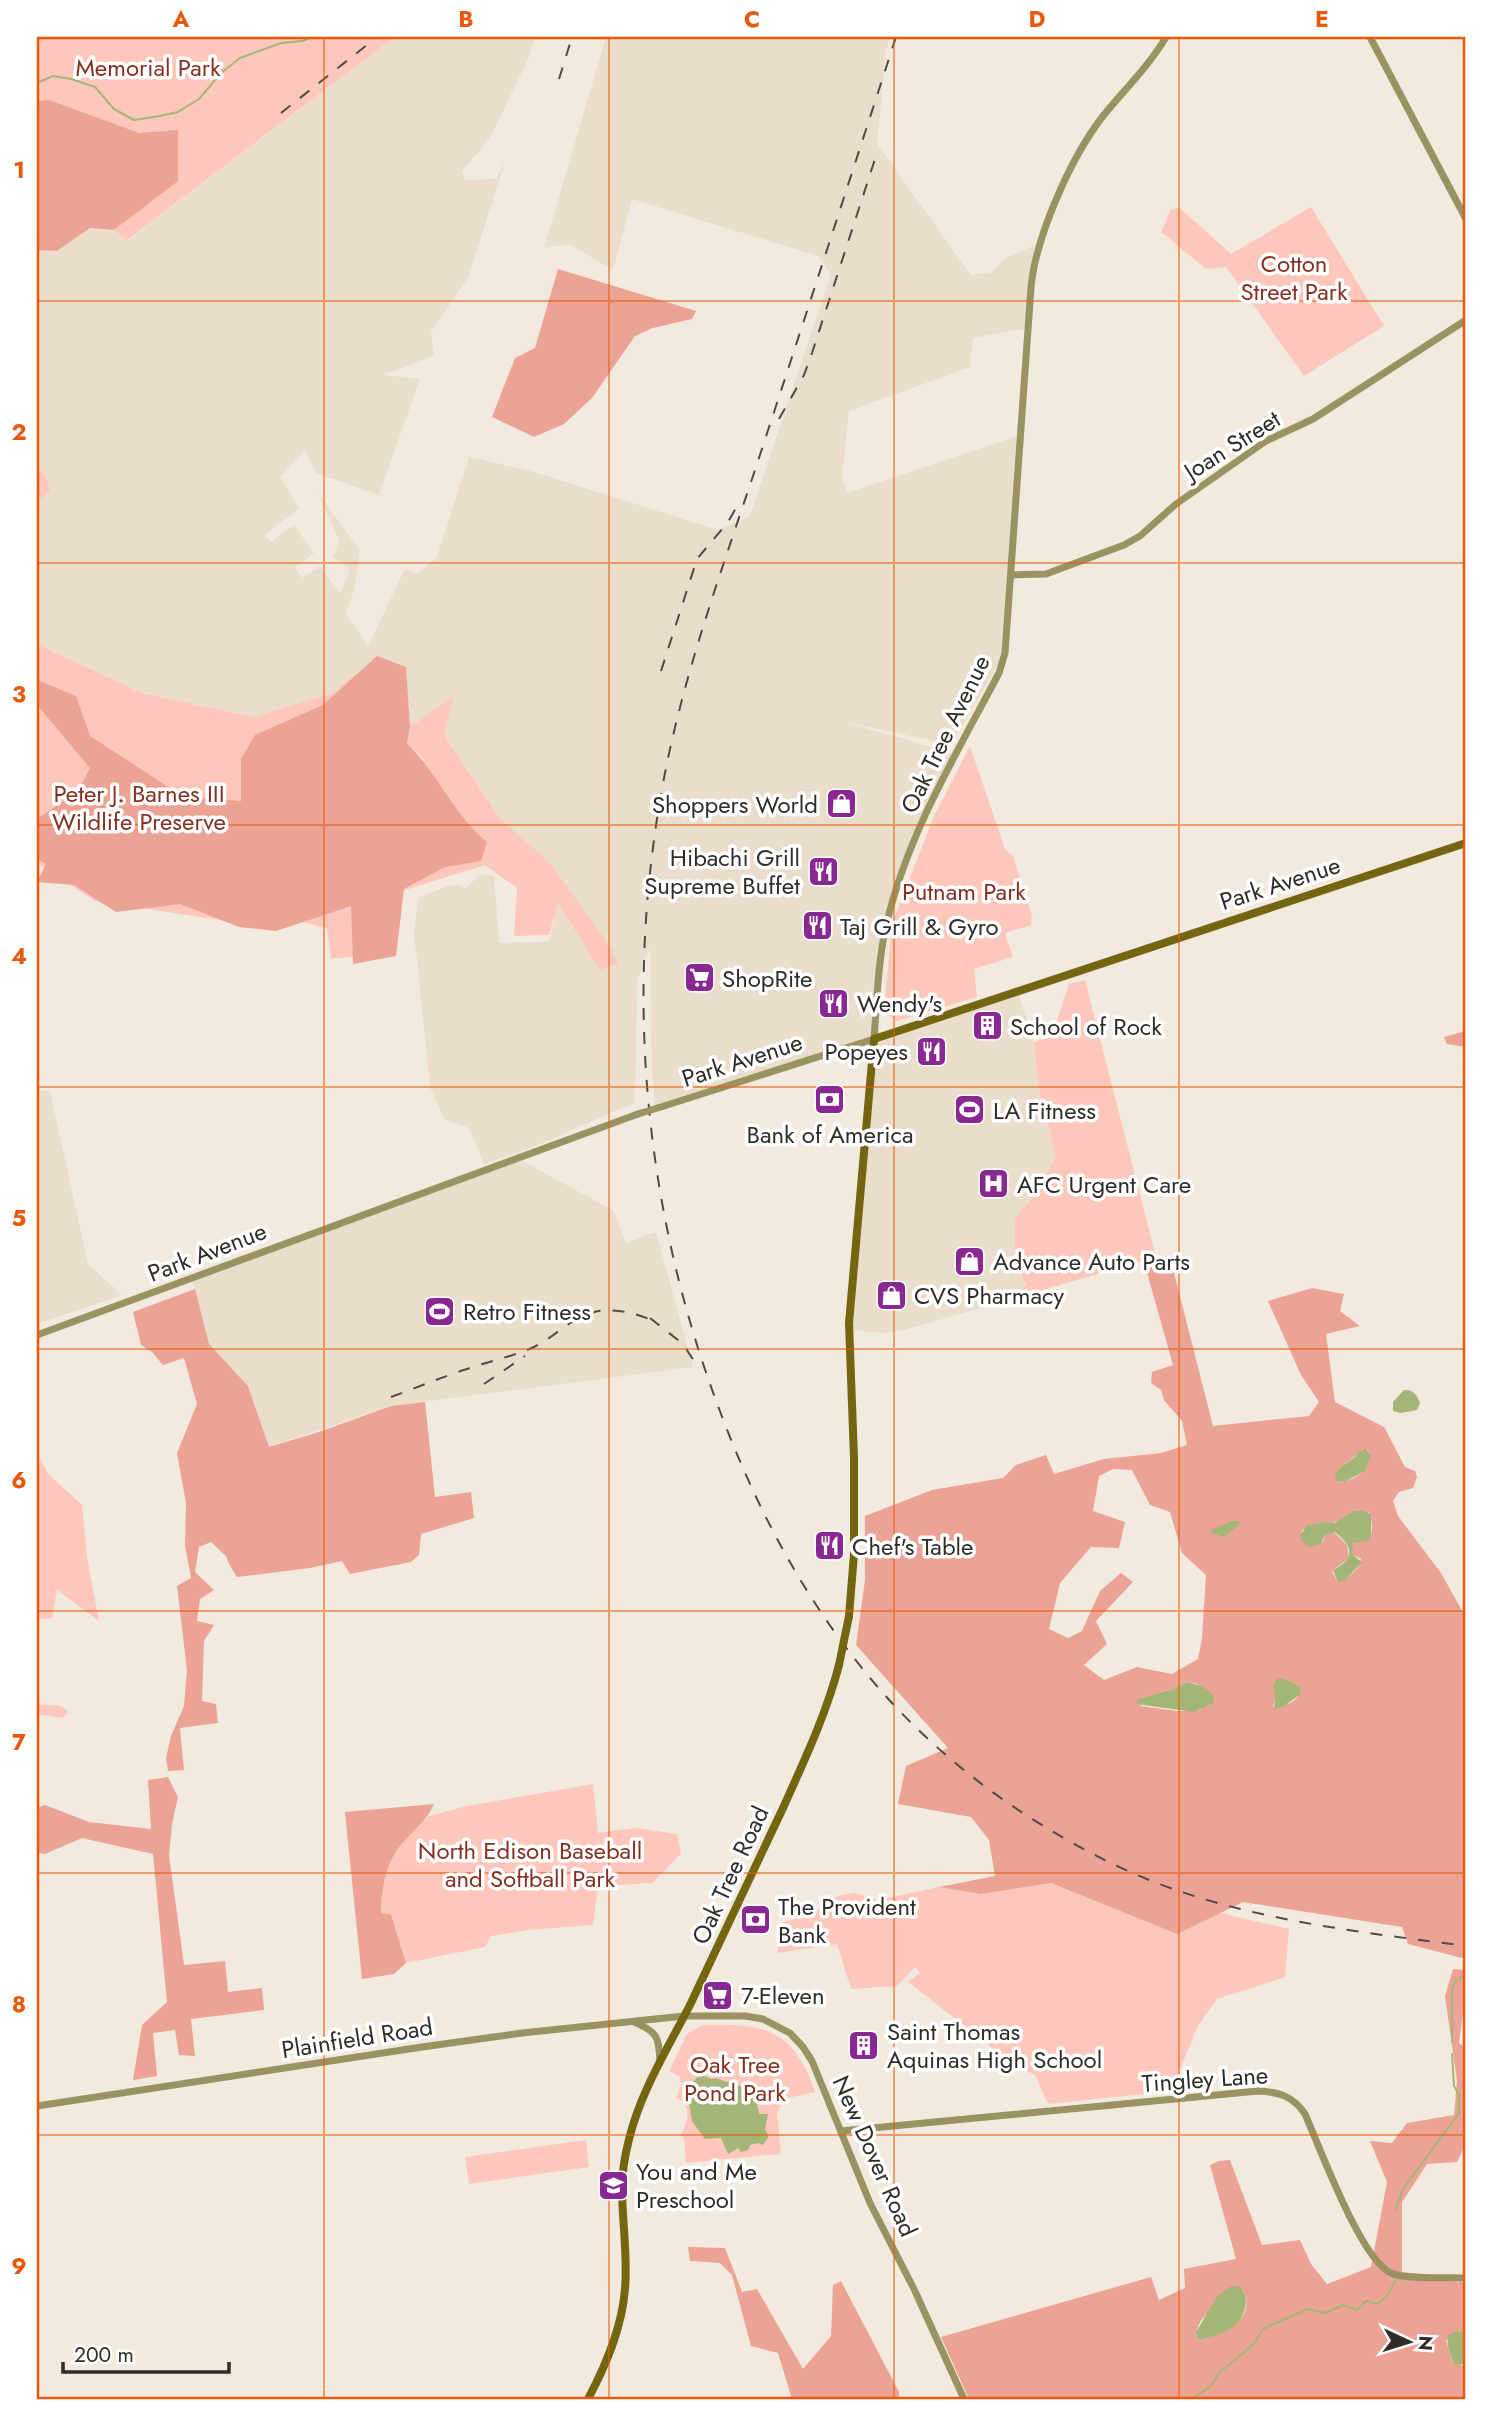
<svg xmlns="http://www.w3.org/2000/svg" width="1503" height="2436" viewBox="0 0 1503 2436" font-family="Jost,sans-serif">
<rect width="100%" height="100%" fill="#f2eade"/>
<!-- built -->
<g fill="#eaddcc">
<polygon points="395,37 535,37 529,57 490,138 462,171 465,180 496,179 505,162 468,278 431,332 434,356 383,375 420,379 379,495 316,473 305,450 280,477 299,508 265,535 271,542 294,525 314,553 294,568 303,578 320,566 340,593 350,570 333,557 339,540 317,492 360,550 354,590 346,614 368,646 405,569 417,574 437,557 469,457 531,471 718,530 750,516 831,274 818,256 632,199 613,270 569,244 544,248 606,37 890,37 886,51 877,144 971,275 993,272 1005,258 1038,244 1028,328 973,338 970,367 849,411 842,476 847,493 1018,436 1002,658 951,745 842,721 956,754 930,805 890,913 874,1038 1018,992 1034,1042 1039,1089 1056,1156 1038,1191 1015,1218 1015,1261 1026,1285 1012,1299 900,1331 882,1333 849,1330 874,1039 655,1109 652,1070 650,948 637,980 635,1103 607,1114 551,1140 484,1164 469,1128 444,1119 430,1087 414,933 418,898 453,884 466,888 481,874 494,876 499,943 549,942 558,902 550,863 499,817 444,735 454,697 410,727 405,666 319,699 254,717 142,693 37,644 37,502 50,491 48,480 37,464 37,397 40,394 37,391 37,250 57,251 90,228 114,230 128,240"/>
<polygon points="37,1091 50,1091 88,1264 122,1295 37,1324"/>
<polygon points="517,1158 614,1211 626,1243 656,1232 693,1367 391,1406 269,1447 248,1386 209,1344 192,1279"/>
</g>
<!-- green -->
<g fill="#fdc7bb">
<polygon points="37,37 395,37 127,240 114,230 136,213 37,219"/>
<polygon points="1311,207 1384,326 1304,376 1226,267 1206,269 1161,232 1171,209 1180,208 1231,254"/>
<polygon points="37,464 48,481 50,491 37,502"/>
<polygon points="37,644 142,693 254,717 333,693 355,674 385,693 391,769 425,760 407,743 410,727 454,696 444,735 499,817 550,863 606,941 618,963 600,970 558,903 549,935 514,936 517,888 485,865 370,901 370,955 331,959 327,928 293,920 246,924 95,901 37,863"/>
<polygon points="970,746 1005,849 1013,856 1032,916 1031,925 1005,933 1013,957 974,969 977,997 897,1021 884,1012 892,924 934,816"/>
<polygon points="1085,980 1156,1257 1012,1299 1026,1285 1015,1261 1015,1218 1038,1191 1056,1156 1039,1089 1034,1042 1059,1035 1057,1020 1069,984"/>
<polygon points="37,1453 49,1475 82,1505 87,1557 99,1621 57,1590 52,1618 37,1619"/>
<polygon points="37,1704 62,1706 68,1712 63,1718 37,1714"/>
<polygon points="593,1784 598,1833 636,1828 677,1834 681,1854 652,1883 598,1886 593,1925 528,1930 491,1936 485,1947 406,1963 391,1914 381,1913 382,1886 389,1862 405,1840 429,1816 467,1806"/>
<polygon points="1051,1883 1177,1934 1217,1912 1289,1929 1285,1977 1217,1999 1198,2026 1179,2071 1176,2091 1048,2104 1035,2075 1013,2064 908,1982 920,1973 915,1967 897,1986 851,1989 837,1944 777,1953 783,1922 815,1915 814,1913 826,1901 841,1895 856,1893 878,1900 939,1887 981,1894"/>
<path d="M 702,2025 C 764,2024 793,2027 815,2092 L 783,2099 L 777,2113 L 781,2154 L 686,2163 L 684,2138 L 680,2135 C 688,2123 691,2112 682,2101 L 676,2098 L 682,2083 L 679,2080 L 680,2077 L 669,2071 L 687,2034 Z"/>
<polygon points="586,2140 589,2167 469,2184 465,2157"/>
</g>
<!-- forest -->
<g fill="#eaa395" fill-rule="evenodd">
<polygon points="49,100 139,133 178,130 178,181 114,230 90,228 57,251 37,250 37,101"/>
<polygon points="558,269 696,311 692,319 653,328 635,336 592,398 564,424 534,437 492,417 515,358 535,348"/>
<path d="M 377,656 L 406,667 L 410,727 L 407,743 C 437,773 454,815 487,842 L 481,861 L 445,867 L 404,889 L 396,956 L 353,964 L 351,906 L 276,931 L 239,927 L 180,904 L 116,912 L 74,885 L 37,882 L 46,864 L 37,859 L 37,819 L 78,791 L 90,768 L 37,705 L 37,680 L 76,696 L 90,736 L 182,796 L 241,801 L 241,759 L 255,735 L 323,705 Z"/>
<polygon points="1466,1031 1466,1047 1447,1044 1444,1037"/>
<path d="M 1171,1261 L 1213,1426 L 1309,1416 L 1319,1402 L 1301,1375 L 1268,1301 L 1312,1288 L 1344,1294 L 1340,1311 L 1360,1326 L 1326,1334 L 1335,1402 L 1384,1427 L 1405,1467 L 1415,1471 L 1417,1477 L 1413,1488 L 1399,1492 L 1393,1501 L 1398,1516 L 1441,1573 L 1466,1618 L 1466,1959 L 1408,1944 L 1402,1927 L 1243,1902 L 1177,1934 L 1051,1883 L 981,1894 L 939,1887 L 995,1876 L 989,1840 L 971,1817 L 898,1804 L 906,1766 L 948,1748 L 856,1645 L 865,1580 L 865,1516 L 932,1490 L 1003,1478 L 1016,1465 L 1046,1455 L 1054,1474 L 1104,1459 L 1161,1453 L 1187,1445 L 1182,1421 L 1164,1400 L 1161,1390 L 1151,1383 L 1152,1372 L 1173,1365 L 1146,1269 ZM 1363,1450 L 1368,1450 C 1373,1469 1358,1479 1340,1482 L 1336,1471 ZM 1113,1469 L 1132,1470 L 1150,1505 L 1170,1512 L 1182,1553 L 1206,1575 L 1202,1638 L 1198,1659 L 1172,1674 L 1137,1667 L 1104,1680 L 1084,1665 L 1107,1644 L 1096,1621 L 1133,1582 L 1121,1573 L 1100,1591 L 1082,1631 L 1068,1638 L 1049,1629 L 1060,1583 L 1091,1547 L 1119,1548 L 1125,1522 L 1093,1511 L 1099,1476 ZM 1353,1511 L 1369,1512 C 1372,1520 1374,1533 1368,1540 L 1351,1543 L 1353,1555 L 1361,1559 C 1360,1569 1347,1578 1338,1583 L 1332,1571 L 1349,1558 L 1347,1545 L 1334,1532 L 1325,1535 L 1323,1542 L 1316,1545 L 1301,1532 C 1311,1521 1320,1524 1333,1523 C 1339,1522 1347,1515 1353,1511 ZM 1188,1682 L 1198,1684 L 1201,1710 L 1177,1711 L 1141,1706 L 1138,1699 L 1170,1690 ZM 1301,1691 C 1297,1703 1284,1706 1273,1707 L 1276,1698 Z"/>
<polygon points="195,1289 209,1344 248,1386 269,1447 319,1432 391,1406 425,1402 435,1497 471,1492 474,1518 421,1534 419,1555 411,1562 350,1574 342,1561 310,1568 237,1577 229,1564 226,1556 211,1542 199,1547 195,1572 214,1590 200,1599 197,1621 214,1625 204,1641 202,1701 216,1704 218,1723 180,1728 184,1770 168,1771 166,1758 171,1736 184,1706 187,1670 177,1586 191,1578 185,1545 186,1503 177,1453 197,1404 184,1358 163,1365 152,1352 141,1345 133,1312"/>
<polygon points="168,1777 178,1797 172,1824 169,1855 184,1965 225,1961 228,1992 262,1988 264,2010 191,2019 195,2056 179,2055 175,2030 153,2033 157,2076 133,2080 142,2025 167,2002 153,1854 82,1838 45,1854 37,1853 37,1808 45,1805 89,1822 151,1829 148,1780"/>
<path d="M 434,1804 C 428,1818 418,1827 407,1838 C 386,1860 382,1883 381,1913 L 391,1914 L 406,1963 L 394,1974 L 362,1979 L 345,1812 Z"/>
<path d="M 1453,1969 L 1466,1970 L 1466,2012 L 1463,2012 L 1459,2043 L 1466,2048 L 1466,2143 L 1457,2162 L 1427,2164 L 1402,2202 L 1402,2279 L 1466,2282 L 1466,2333 L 1457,2331 L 1446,2340 L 1452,2361 L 1463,2366 L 1466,2364 L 1466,2399 L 969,2399 L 941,2337 L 1151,2277 L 1159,2300 L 1185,2288 L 1184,2269 L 1236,2259 L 1210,2165 L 1219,2161 L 1230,2160 L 1262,2245 L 1300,2240 L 1311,2264 L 1327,2284 L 1371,2267 L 1387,2182 L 1370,2141 L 1392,2143 L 1407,2123 L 1454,2115 L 1457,2081 L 1445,1996 ZM 1243,2290 C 1257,2320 1224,2334 1200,2340 L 1197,2338 C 1193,2315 1227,2300 1243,2290 Z"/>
<polygon points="688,2247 725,2248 742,2292 757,2289 803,2369 831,2336 833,2285 841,2281 899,2392 899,2399 792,2399 778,2353 751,2346 732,2275 720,2263 690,2261"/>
</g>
<!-- water -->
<g fill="#a4b677">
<path d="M 1404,1390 C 1413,1389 1417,1395 1420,1403 L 1417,1410 L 1401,1413 L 1393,1411 L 1393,1402 Z"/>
<polygon points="1366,1449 1371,1456 1365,1471 1344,1482 1337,1481 1335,1477 1336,1471 1356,1456 1358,1452"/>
<path d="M 1353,1511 L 1365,1511 L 1371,1514 L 1371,1537 L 1368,1541 L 1352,1543 L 1353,1555 L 1362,1562 L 1345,1580 L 1338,1583 L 1333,1570 C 1354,1559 1355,1548 1335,1532 L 1325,1535 L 1321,1544 L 1309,1547 L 1301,1540 L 1300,1536 L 1307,1525 L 1324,1522 L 1335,1523 Z"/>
<polygon points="1232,1521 1239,1521 1240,1524 1224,1537 1211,1533 1212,1530"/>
<path d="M 1283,1678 L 1300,1687 L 1301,1694 L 1284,1706 L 1274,1709 C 1274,1706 1275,1703 1275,1700 C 1276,1691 1270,1691 1277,1679 Z"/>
<path d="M 1188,1682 C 1199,1685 1208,1688 1214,1697 L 1213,1703 L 1194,1712 L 1136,1704 L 1138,1699 L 1170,1690 Z"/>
<path d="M 701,2074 L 711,2079 L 716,2078 C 740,2089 755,2081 759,2114 L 768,2114 L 765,2130 L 769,2136 L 763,2145 L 758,2143 L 750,2145 L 748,2150 L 741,2152 L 738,2148 L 728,2154 L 721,2138 L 705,2139 L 692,2121 L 689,2104 L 686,2097 L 686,2088 Z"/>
<path d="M 1232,2286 L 1240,2287 C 1246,2294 1247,2300 1245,2308 C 1240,2330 1219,2335 1200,2340 L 1197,2338 L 1196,2332 L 1218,2295 Z"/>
<path d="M 1457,2331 L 1466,2333 L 1466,2364 L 1455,2365 C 1450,2358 1446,2342 1448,2335 Z"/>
</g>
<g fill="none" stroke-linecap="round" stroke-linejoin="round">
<!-- stream -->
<g stroke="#a4b677" stroke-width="2">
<polyline points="37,83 53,76 71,79 95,87 114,109 134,120 160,116 178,112 199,99 221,73 240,58 281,43 302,41 313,37"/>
<polyline points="1452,2042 1452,1990 1455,1982 1466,1973"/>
<polyline points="1396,2209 1403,2189 1459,2113 1459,2095 1454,2086 1452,2054"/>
<polyline points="1191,2399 1210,2387 1219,2373 1254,2344 1263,2329 1307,2309 1325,2313 1343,2305 1357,2310 1366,2301 1377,2304 1387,2296 1396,2280"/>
</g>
<!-- tertiary -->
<g stroke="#9b9262" stroke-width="7">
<polyline points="1370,37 1466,219"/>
<polyline points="1011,575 1046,574 1124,545 1140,536 1176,504 1266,441 1313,419 1466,320"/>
<path d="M 664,1106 L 874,1039 C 877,1000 878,959 887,922 C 908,833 957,753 999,673 L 1005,653 L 1031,287 C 1036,236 1071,157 1103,116 C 1124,90 1149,66 1166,37"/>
<polyline points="37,1335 638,1114"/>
<path d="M 634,2022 C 658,2032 659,2037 660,2063"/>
<polyline points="37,2106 422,2047 522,2033 684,2016 745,2016 763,2019 790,2033 803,2047 812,2061 870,2203 914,2289 964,2399"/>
<path d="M 841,2131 L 1258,2091 C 1279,2092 1293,2096 1305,2114 C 1320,2148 1361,2260 1391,2273 C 1406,2280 1448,2277 1466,2278"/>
</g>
<!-- secondary -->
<g stroke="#746610" stroke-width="8">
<polyline points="849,1616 854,1554 854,1458 849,1323 874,1039 1466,843"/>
<path d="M 588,2399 C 606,2365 622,2328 625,2289 C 628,2256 622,2221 622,2188 C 622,2167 627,2145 633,2125 C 646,2083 670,2044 690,2005 C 721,1940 752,1874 783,1808 C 804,1761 826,1715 839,1665"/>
</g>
<!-- rail -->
<g stroke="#4f4b46" stroke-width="2" stroke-dasharray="12 12" stroke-linecap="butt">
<path d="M 896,37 C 849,182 802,327 754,473 C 721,572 685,671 665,773 C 623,988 643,1210 721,1414 C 761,1520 815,1619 892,1703 C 955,1771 1032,1825 1115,1865 C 1226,1918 1346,1930 1466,1946"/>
<polyline points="559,79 572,37"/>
<polyline points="281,113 377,37"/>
<polyline points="779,419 804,375 812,353 876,156"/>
<polyline points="661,671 697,559 728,522 736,508"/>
<polyline points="650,1318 683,1344 696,1364"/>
<polyline points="484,1384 525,1356"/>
<path d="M 391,1397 C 416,1388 442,1377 467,1369 C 489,1361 512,1357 534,1347 C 555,1337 570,1318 594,1312 C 616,1307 637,1314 657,1322"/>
</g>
<!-- tertiary-bridge -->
<polyline stroke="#9b9262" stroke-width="7" points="638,1114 664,1106"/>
<!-- secondary-bridge -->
<polyline stroke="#746610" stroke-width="8" points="839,1665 849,1616"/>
</g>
<!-- grid -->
<path fill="none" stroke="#e8590c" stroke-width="2" stroke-opacity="0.55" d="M 324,37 L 324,2399M 609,37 L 609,2399M 894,37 L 894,2399M 1179,37 L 1179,2399M 37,301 L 1466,301M 37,563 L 1466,563M 37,825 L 1466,825M 37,1087 L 1466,1087M 37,1349 L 1466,1349M 37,1611 L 1466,1611M 37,1873 L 1466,1873M 37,2135 L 1466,2135"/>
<!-- icons -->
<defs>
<symbol id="shop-square" viewBox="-11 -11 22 22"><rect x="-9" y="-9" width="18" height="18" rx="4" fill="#8a2891" stroke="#fff"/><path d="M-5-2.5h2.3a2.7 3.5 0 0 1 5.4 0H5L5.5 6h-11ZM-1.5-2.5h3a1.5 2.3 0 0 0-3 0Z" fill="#fff"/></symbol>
<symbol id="restaurant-square" viewBox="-11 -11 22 22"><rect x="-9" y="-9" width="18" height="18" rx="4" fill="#8a2891" stroke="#fff"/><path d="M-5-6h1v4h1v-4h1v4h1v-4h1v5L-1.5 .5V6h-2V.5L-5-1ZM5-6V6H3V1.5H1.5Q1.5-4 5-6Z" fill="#fff"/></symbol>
<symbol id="supermarket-square" viewBox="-11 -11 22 22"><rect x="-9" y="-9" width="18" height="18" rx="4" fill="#8a2891" stroke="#fff"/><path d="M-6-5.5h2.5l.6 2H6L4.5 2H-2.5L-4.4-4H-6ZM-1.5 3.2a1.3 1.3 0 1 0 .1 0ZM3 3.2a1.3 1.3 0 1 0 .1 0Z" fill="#fff"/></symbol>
<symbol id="building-square" viewBox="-11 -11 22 22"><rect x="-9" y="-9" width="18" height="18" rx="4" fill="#8a2891" stroke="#fff"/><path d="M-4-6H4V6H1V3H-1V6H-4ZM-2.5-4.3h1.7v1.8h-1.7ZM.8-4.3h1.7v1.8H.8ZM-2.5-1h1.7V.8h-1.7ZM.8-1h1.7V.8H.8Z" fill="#fff"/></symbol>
<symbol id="bank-square" viewBox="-11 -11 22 22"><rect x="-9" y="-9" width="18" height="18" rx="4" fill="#8a2891" stroke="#fff"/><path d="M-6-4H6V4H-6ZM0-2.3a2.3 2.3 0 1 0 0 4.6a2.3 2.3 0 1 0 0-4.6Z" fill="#fff"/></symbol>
<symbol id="stadium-square" viewBox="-11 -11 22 22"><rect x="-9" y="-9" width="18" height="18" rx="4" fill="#8a2891" stroke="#fff"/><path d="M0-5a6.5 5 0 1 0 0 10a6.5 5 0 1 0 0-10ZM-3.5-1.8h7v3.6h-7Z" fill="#fff"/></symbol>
<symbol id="hospital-square" viewBox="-11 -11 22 22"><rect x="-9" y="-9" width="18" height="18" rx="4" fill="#8a2891" stroke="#fff"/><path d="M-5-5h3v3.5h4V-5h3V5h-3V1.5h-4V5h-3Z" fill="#fff"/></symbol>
<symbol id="school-square" viewBox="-11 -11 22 22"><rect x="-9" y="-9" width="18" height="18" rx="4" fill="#8a2891" stroke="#fff"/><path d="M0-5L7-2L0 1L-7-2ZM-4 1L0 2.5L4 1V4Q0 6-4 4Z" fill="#fff"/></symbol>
</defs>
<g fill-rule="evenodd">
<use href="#shop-square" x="824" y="786" width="35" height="35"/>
<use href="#restaurant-square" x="806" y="854" width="35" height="35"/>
<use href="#restaurant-square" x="800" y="908" width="35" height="35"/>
<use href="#supermarket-square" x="682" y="960" width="35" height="35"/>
<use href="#restaurant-square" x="816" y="986" width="35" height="35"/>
<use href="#building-square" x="970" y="1008" width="35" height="35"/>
<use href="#restaurant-square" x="914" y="1034" width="35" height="35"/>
<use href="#bank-square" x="812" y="1082" width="35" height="35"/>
<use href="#stadium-square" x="952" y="1092" width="35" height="35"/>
<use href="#hospital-square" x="976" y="1166" width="35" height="35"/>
<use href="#shop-square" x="952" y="1244" width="35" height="35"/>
<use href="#shop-square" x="874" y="1278" width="35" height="35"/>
<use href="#stadium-square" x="422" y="1294" width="35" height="35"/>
<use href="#restaurant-square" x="812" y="1528" width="35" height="35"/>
<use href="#bank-square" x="738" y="1902" width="35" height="35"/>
<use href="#supermarket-square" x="700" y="1978" width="35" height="35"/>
<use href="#building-square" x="846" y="2028" width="35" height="35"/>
<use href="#school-square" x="596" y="2168" width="35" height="35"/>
</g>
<g text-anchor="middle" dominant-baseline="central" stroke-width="7" stroke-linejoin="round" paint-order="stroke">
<!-- park labels -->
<g font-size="24" fill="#843123" stroke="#fff">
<text x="148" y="67">Memorial Park</text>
<text x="1294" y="263">Cotton<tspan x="1294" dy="28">Street Park</tspan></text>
<text x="139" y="793">Peter J. Barnes III<tspan x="139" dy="28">Wildlife Preserve</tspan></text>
<text x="964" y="891">Putnam Park</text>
<text x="530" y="1850">North Edison Baseball<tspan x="530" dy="28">and Softball Park</tspan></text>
<text x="735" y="2064">Oak Tree<tspan x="735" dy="28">Pond Park</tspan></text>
</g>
<!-- street labels -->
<g font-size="24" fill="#302d29" stroke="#fff">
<text transform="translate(1232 445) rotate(-32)">Joan Street</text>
<text transform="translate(945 734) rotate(-64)">Oak Tree Avenue</text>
<text transform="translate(1280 883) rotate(-18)">Park Avenue</text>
<text transform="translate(742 1060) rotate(-18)">Park Avenue</text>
<text transform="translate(207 1252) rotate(-21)">Park Avenue</text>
<text transform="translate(730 1875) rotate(-65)">Oak Tree Road</text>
<text transform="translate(357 2038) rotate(-9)">Plainfield Road</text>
<text transform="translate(1205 2079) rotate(-4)">Tingley Lane</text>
<text transform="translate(875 2156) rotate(66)">New Dover Road</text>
</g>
<!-- poi labels -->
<g font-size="24" fill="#302d29" stroke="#fff" text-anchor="start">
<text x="818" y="804" text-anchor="end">Shoppers World</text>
<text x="800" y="857" text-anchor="end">Hibachi Grill<tspan x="800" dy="28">Supreme Buffet</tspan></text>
<text x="840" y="926">Taj Grill &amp; Gyro</text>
<text x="722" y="978">ShopRite</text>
<text x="857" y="1003">Wendy's</text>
<text x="1010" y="1026">School of Rock</text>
<text x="908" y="1051" text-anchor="end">Popeyes</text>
<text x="993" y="1110">LA Fitness</text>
<text x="830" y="1134" text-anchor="middle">Bank of America</text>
<text x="1017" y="1184">AFC Urgent Care</text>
<text x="993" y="1261">Advance Auto Parts</text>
<text x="914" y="1295">CVS Pharmacy</text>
<text x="463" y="1311">Retro Fitness</text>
<text x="852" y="1546">Chef's Table</text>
<text x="778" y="1906">The Provident<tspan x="778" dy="28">Bank</tspan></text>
<text x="741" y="1995">7-Eleven</text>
<text x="887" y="2031">Saint Thomas<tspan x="887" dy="28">Aquinas High School</tspan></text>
<text x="636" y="2171">You and Me<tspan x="636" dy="28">Preschool</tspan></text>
</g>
</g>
<!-- border -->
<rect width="1503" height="2436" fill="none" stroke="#ffffff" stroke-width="77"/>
<!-- north arrow -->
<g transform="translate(1409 2342) rotate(94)" stroke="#ffffff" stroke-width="5" paint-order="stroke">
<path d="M0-5L12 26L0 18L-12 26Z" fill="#302d29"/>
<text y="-10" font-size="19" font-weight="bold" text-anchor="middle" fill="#302d29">N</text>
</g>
<!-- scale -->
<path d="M63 2362v10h166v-10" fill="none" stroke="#302d29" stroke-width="3.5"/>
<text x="74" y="2362" font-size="21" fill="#302d29" stroke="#ffffff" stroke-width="5" paint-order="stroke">200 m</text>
<rect x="38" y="38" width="1426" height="2360" fill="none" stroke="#e8590c" stroke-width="2.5"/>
<g font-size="23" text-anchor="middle" font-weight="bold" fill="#e8590c">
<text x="181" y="27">A</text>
<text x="466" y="27">B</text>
<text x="752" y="27">C</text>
<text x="1037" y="27">D</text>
<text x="1322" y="27">E</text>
<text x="19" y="178">1</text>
<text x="19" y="440">2</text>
<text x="19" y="702">3</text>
<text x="19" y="964">4</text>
<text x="19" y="1226">5</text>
<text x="19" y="1488">6</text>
<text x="19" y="1750">7</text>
<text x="19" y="2012">8</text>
<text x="19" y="2274">9</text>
</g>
</svg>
